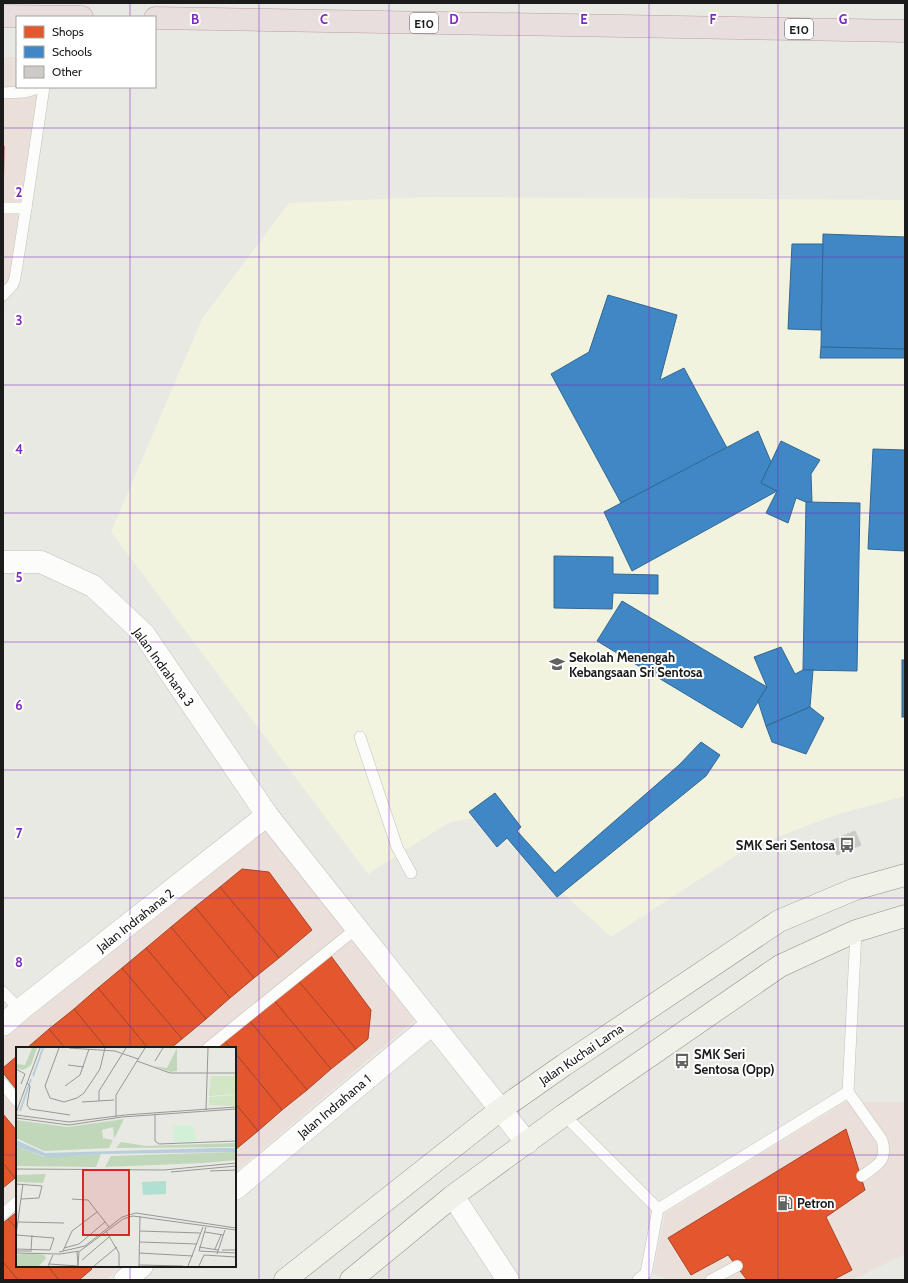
<svg xmlns="http://www.w3.org/2000/svg" width="908" height="1283" viewBox="0 0 908 1283" font-family="Cabin,sans-serif">
<rect width="100%" height="100%" fill="#e9e9e4"/>
<!-- commercial -->
<g fill="#ebdfd9">
<polygon points="3,57 17,57 17,87 36,87 36,99 3,316"/>
<polygon points="266,830 415,1020 235,1172 235,1048 17,1048 17,1266 122,1266 106,1280 3,1280 3,1039"/>
<polygon points="845,1102 905,1102 905,1254 852,1280 669,1280 653,1273 665,1213"/>
</g>
<!-- education -->
<polygon fill="#f1f3de" points="430,197 905,200 905,796 835,815 746,849 611,937 498,834 473,818 448,823 368,874 111,532 202,319 289,203"/>
<!-- shops -->
<g fill="#e4572e" stroke="#a84528">
<polygon points="3,146 4,146 3,213"/>
<polygon points="242,869 269,872 312,930 279,958 220,887"/>
<polygon points="220,887 279,958 254,978 195,907"/>
<polygon points="195,907 254,978 230,998 171,927"/>
<polygon points="171,927 230,998 206,1019 146,948"/>
<polygon points="146,948 206,1019 182,1039 122,968"/>
<polygon points="328,952 371,1010 368,1039 356,1049 296,978"/>
<polygon points="122,968 182,1039 171,1048 148,1048 98,988"/>
<polygon points="296,978 356,1049 331,1069 272,998"/>
<polygon points="98,988 148,1048 106,1048 74,1009"/>
<polygon points="272,998 331,1069 307,1090 248,1019"/>
<polygon points="74,1009 106,1048 65,1048 49,1029"/>
<polygon points="248,1019 307,1090 282,1110 235,1053 235,1048 230,1048 223,1039"/>
<polygon points="49,1029 65,1048 27,1048"/>
<polygon points="223,1039 230,1048 213,1048"/>
<polygon points="235,1053 282,1110 258,1131 235,1103"/>
<polygon points="17,1056 17,1090 3,1073 3,1068"/>
<polygon points="235,1103 258,1131 235,1150"/>
<polygon points="3,1114 17,1131 17,1177 15,1178 3,1163"/>
<polygon points="846,1129 865,1190 826,1217 852,1270 833,1280 747,1280 728,1255 691,1275 668,1238"/>
<polygon points="3,1163 15,1178 3,1188"/>
<polygon points="17,1212 17,1229 8,1219"/>
<polygon points="8,1219 17,1229 17,1266 48,1266 59,1280 18,1280 3,1262 3,1223"/>
<polygon points="3,1262 18,1280 3,1280"/>
<polygon points="48,1266 89,1266 92,1269 79,1280 59,1280"/>
</g>
<!-- schools -->
<g fill="#3f88c5" stroke="#346792">
<polygon points="823,234 905,237 905,349 821,347"/>
<polygon points="792,244 823,244 821,330 788,329"/>
<polygon points="608,295 677,315 660,380 684,368 727,448 621,503 551,374 589,352"/>
<polygon points="821,347 905,349 905,358 820,358"/>
<polygon points="758,431 771,462 761,483 777,491 632,571 604,512"/>
<polygon points="781,441 820,460 811,474 812,502 806,502 796,498 788,523 766,513 777,491 761,483"/>
<polygon points="873,449 905,450 905,551 868,549"/>
<polygon points="806,502 860,503 857,671 803,670"/>
<polygon points="554,556 613,557 613,574 658,575 658,594 613,593 612,609 554,608"/>
<polygon points="622,601 767,687 742,728 597,641"/>
<polygon points="781,647 795,674 803,670 813,670 810,707 766,726 758,701 767,687 754,657"/>
<rect x="902" y="660" width="3" height="57"/>
<polygon points="810,707 824,718 806,754 772,742 766,726"/>
<polygon points="701,742 720,755 706,776 557,897 507,838 497,847 469,812 495,793 521,827 517,831 555,873 679,765"/>
</g>
<!-- building -->
<polygon fill="#cccbc7" stroke="#cccac5" points="855,831 861,845 837,855 831,841"/>
<g fill="none" stroke-linecap="round" stroke-linejoin="round">
<defs>
<g id="service">
<polyline points="3,93 25,92 42,87"/>
<polyline points="3,208 26,208 44,87"/>
<polyline points="3,295 13,284 15,278 26,208"/>
<polyline points="360,737 397,847 411,873"/>
<polyline points="3,992 20,1010"/>
<polyline points="208,1048 357,928"/>
<polyline points="3,1084 17,1101"/>
<path d="M 848,1092 L 882,1140 C 888,1162 877,1165 862,1176"/>
<polyline points="564,1115 658,1209"/>
<polyline points="3,1214 17,1202"/>
<polyline points="638,1280 646,1273 658,1209 848,1092 856,931"/>
<polyline points="711,1280 737,1266"/>
</g>
<g id="minor">
<polyline points="3,562 41,562 93,586 144,634 267,815 527,1143"/>
<polyline points="3,1025 20,1010 267,815"/>
<polyline points="235,1189 432,1024"/>
<polyline points="453,1196 508,1280"/>
<polyline points="125,1280 142,1266"/>
</g>
<g id="secondary">
<polyline points="285,1280 500,1110 564,1065 779,921 855,889 905,875"/>
<polyline points="351,1280 453,1196 564,1115 780,966 856,931 905,916"/>
</g>
<g id="motorway">
<polyline points="3,16 82,17"/>
<polyline points="155,18 905,31"/>
</g>
</defs>
<!-- service casing -->
<use href="#service" stroke="#c0c0be" stroke-width="12"/>
<!-- minor casing -->
<use href="#minor" stroke="#c0c0be" stroke-width="23"/>
<!-- secondary casing -->
<use href="#secondary" stroke="#8d917e" stroke-width="23"/>
<!-- motorway casing -->
<use href="#motorway" stroke="#bc9ea1" stroke-width="23"/>
<!-- service -->
<use href="#service" stroke="#fcfcfb" stroke-width="11"/>
<!-- minor -->
<use href="#minor" stroke="#fcfcfb" stroke-width="22"/>
<!-- secondary -->
<use href="#secondary" stroke="#f0f2e9" stroke-width="22"/>
<!-- motorway -->
<use href="#motorway" stroke="#e7dedd" stroke-width="22"/>
</g>
<!-- grid -->
<path fill="none" stroke="#7b2cbf" stroke-width="1" stroke-opacity="0.55" d="M 130,3 L 130,17M 259,3 L 259,1280M 389,3 L 389,1280M 519,3 L 519,1280M 649,3 L 649,1280M 778,3 L 778,1280M 130,87 L 130,1048M 3,128 L 905,128M 3,257 L 905,257M 3,385 L 905,385M 3,513 L 905,513M 3,642 L 905,642M 3,770 L 905,770M 3,898 L 905,898M 3,1026 L 905,1026M 3,1155 L 17,1155M 235,1155 L 905,1155M 130,1266 L 130,1280"/>
<!-- icons -->
<defs>
<symbol id="school-bare" viewBox="-9 -9 18 18"><path d="M0-5L7-2L0 1L-7-2ZM-4 1L0 2.5L4 1V4Q0 6-4 4Z" fill="#636361" stroke="#fff" stroke-width="2.5" paint-order="stroke"/></symbol>
<symbol id="bus-bare" viewBox="-9 -9 18 18"><path d="M-5-6H5V4H4V6H2V4H-2V6H-4V4H-5ZM-3.5-4V0h7V-4ZM-3.5 1.2v1.5H-2V1.2ZM2 1.2v1.5H3.5V1.2Z" fill="#636361" stroke="#fff" stroke-width="2.5" paint-order="stroke"/></symbol>
<symbol id="fuel-bare" viewBox="-9 -9 18 18"><path d="M-5.5-6h7V0h2V4h1.3V-2.5L3-4.5l.8-.8L6-3V5H2.5V1h-1V6h-7ZM-4.2-4.7v3.2H.2V-4.7Z" fill="#636361" stroke="#fff" stroke-width="2.5" paint-order="stroke"/></symbol>
</defs>
<g fill-rule="evenodd">
<use href="#school-bare" x="546" y="653" width="22" height="22"/>
<use href="#bus-bare" x="836" y="834" width="22" height="22"/>
<use href="#bus-bare" x="671" y="1050" width="22" height="22"/>
<use href="#fuel-bare" x="774" y="1192" width="22" height="22"/>
</g>
<g text-anchor="middle" dominant-baseline="central" stroke-width="4" stroke-linejoin="round" paint-order="stroke">
<!-- shield labels -->
<g fill="#fff" stroke="#5f5f5f" stroke-width="1">
<rect x="410" y="13" width="28" height="20" rx="3"/>
<rect x="785" y="19" width="28" height="20" rx="3"/>
</g>
<g font-size="12" font-weight="bold" fill="#1b1b1b">
<text x="424" y="23">E10</text>
<text x="799" y="29">E10</text>
</g>
<!-- poi labels -->
<g font-size="13" font-weight="bold" fill="#1b1b1b" stroke="#fff" text-anchor="start">
<text x="569" y="657">Sekolah Menengah<tspan x="569" dy="15">Kebangsaan Sri Sentosa</tspan></text>
<text x="835" y="845" text-anchor="end">SMK Seri Sentosa</text>
<text x="694" y="1054">SMK Seri<tspan x="694" dy="15">Sentosa (Opp)</tspan></text>
<text x="797" y="1203">Petron</text>
</g>
<!-- street labels -->
<g font-size="13" fill="#1b1b1b" stroke="#fff">
<text transform="translate(164 667) rotate(54)">Jalan Indrahana 3</text>
<text transform="translate(135 920) rotate(-38)">Jalan Indrahana 2</text>
<text transform="translate(581 1054) rotate(-34)">Jalan Kuchai Lama</text>
<text transform="translate(334 1106) rotate(-40)">Jalan Indrahana 1</text>
</g>
</g>
<!-- overview -->
<g transform="translate(16 1047)">
<rect width="220" height="220" fill="#e9e9e4"/>
<path d="M 195,29 L 220,29 L 220,47 L 193,49 ZM 220,48 L 220,59 L 193,58 L 193,50 Z" fill="#d1e6c4"/>
<path d="M 16,1 L 21,1 L 15,18 L 7,23 L 0,21 L 0,17 L 9,18 ZM 161,1 L 161,24 L 155,25 L 137,19 L 151,21 ZM 108,72 L 98,92 L 97,80 L 86,83 L 87,91 L 97,93 L 93,101 L 28,104 L 0,91 L 0,73 L 52,80 ZM 105,95 L 130,99 L 220,96 L 220,100 L 100,101 ZM 0,99 L 28,110 L 85,107 L 80,120 L 0,119 ZM 220,105 L 220,113 L 188,116 L 89,120 L 95,109 ZM 30,127 L 27,136 L 0,135 L 0,128 ZM 13,206 L 28,208 L 30,211 L 23,219 L 0,219 L 0,208 Z" fill="#c0d7ba"/>
<path d="M 177,78 L 180,94 L 158,95 L 157,79 Z" fill="#d2efd7"/>
<path d="M 150,134 L 150,147 L 127,148 L 126,135 Z" fill="#b1dfd2"/>
<path d="M 0,93 L 29,106 L 203,101 L 220,101 L 220,105 L 85,107 L 32,111 L 0,99 Z" fill="#b9cedb"/>
<path fill="none" stroke="#b9cedb" stroke-width="2" d="M 17,29 L 27,1M 4,64 L 15,32"/>
<path fill="none" stroke="#979794" stroke-width="1" d="M 43,1 L 29,39 L 34,51 L 48,55 L 61,51 L 68,46 L 84,22 L 89,1M 53,1 L 99,4 L 122,12M 121,14 L 154,26 L 220,26M 139,14 L 147,1M 52,18 L 68,20M 0,22 L 9,27 L 5,37M 11,36 L 14,39 L 11,58 L 14,62 L 54,68M 49,39 L 64,28 L 73,2M 83,54 L 83,44 L 110,1M 66,55 L 98,53M 190,63 L 192,1M 0,66 L 24,1M 139,67 L 139,94 L 143,97 L 220,94M 0,68 L 53,75 L 109,68 L 220,60M 100,70 L 100,48 L 129,1M 0,71 L 53,78 L 106,70 L 220,62M 0,122 L 148,123 L 220,116M 194,124 L 220,123M 155,125 L 220,119M 0,137 L 26,139 L 23,151 L 5,152M 56,152 L 72,153 L 93,180M 2,175 L 48,176M 190,180 L 183,204 L 220,206M 90,184 L 103,206 L 103,219M 124,184 L 184,186M 189,185 L 207,188M 0,188 L 38,191 L 34,203 L 0,202M 0,188 L 7,137M 124,195 L 181,197M 183,200 L 202,203M 48,201 L 63,197 L 89,175M 199,202 L 205,188M 15,203 L 16,188M 206,203 L 220,203M 0,204 L 16,204M 47,204 L 56,184 L 81,165M 43,205 L 69,199 L 106,170 L 120,166 L 220,181M 61,205 L 62,218M 0,206 L 44,207 L 64,204 L 107,172 L 117,169 L 220,183M 123,206 L 177,209M 201,207 L 209,183M 66,213 L 93,190M 33,217 L 62,219M 123,218 L 167,219M 32,219 L 37,208M 62,219 L 63,205M 78,219 L 101,200M 123,219 L 124,169M 172,219 L 187,180M 183,219 L 188,208 L 220,210"/>
<path fill="#d62828" fill-opacity="0.15" stroke="#d62828" stroke-width="2" d="M 67,123 L 113,123 L 113,188 L 67,188 Z"/>
<rect width="220" height="220" fill="none" stroke="#1b1b1b" stroke-width="2"/>
</g>
<g font-size="13" text-anchor="middle" font-weight="bold" fill="#7b2cbf" stroke="#fff" stroke-width="4" stroke-linejoin="round" paint-order="stroke">
<text x="195" y="24">B</text>
<text x="324" y="24">C</text>
<text x="454" y="24">D</text>
<text x="584" y="24">E</text>
<text x="713" y="24">F</text>
<text x="843" y="24">G</text>
<text x="19" y="197">2</text>
<text x="19" y="325">3</text>
<text x="19" y="454">4</text>
<text x="19" y="582">5</text>
<text x="19" y="710">6</text>
<text x="19" y="838">7</text>
<text x="19" y="967">8</text>
</g>
<!-- border -->
<rect width="908" height="1283" fill="none" stroke="#1b1b1b" stroke-width="8"/>
<!-- legend -->
<rect x="16" y="16" width="140" height="72" fill="#ffffff" stroke="#a4a4a4"/>
<rect x="24" y="26" width="20" height="12" fill="#e4572e" stroke="#a4a4a4"/>
<text x="52" y="36" font-size="12" fill="#1b1b1b">Shops</text>
<rect x="24" y="46" width="20" height="12" fill="#3f88c5" stroke="#a4a4a4"/>
<text x="52" y="56" font-size="12" fill="#1b1b1b">Schools</text>
<rect x="24" y="66" width="20" height="12" fill="#cccbc7" stroke="#a4a4a4"/>
<text x="52" y="76" font-size="12" fill="#1b1b1b">Other</text>
</svg>
